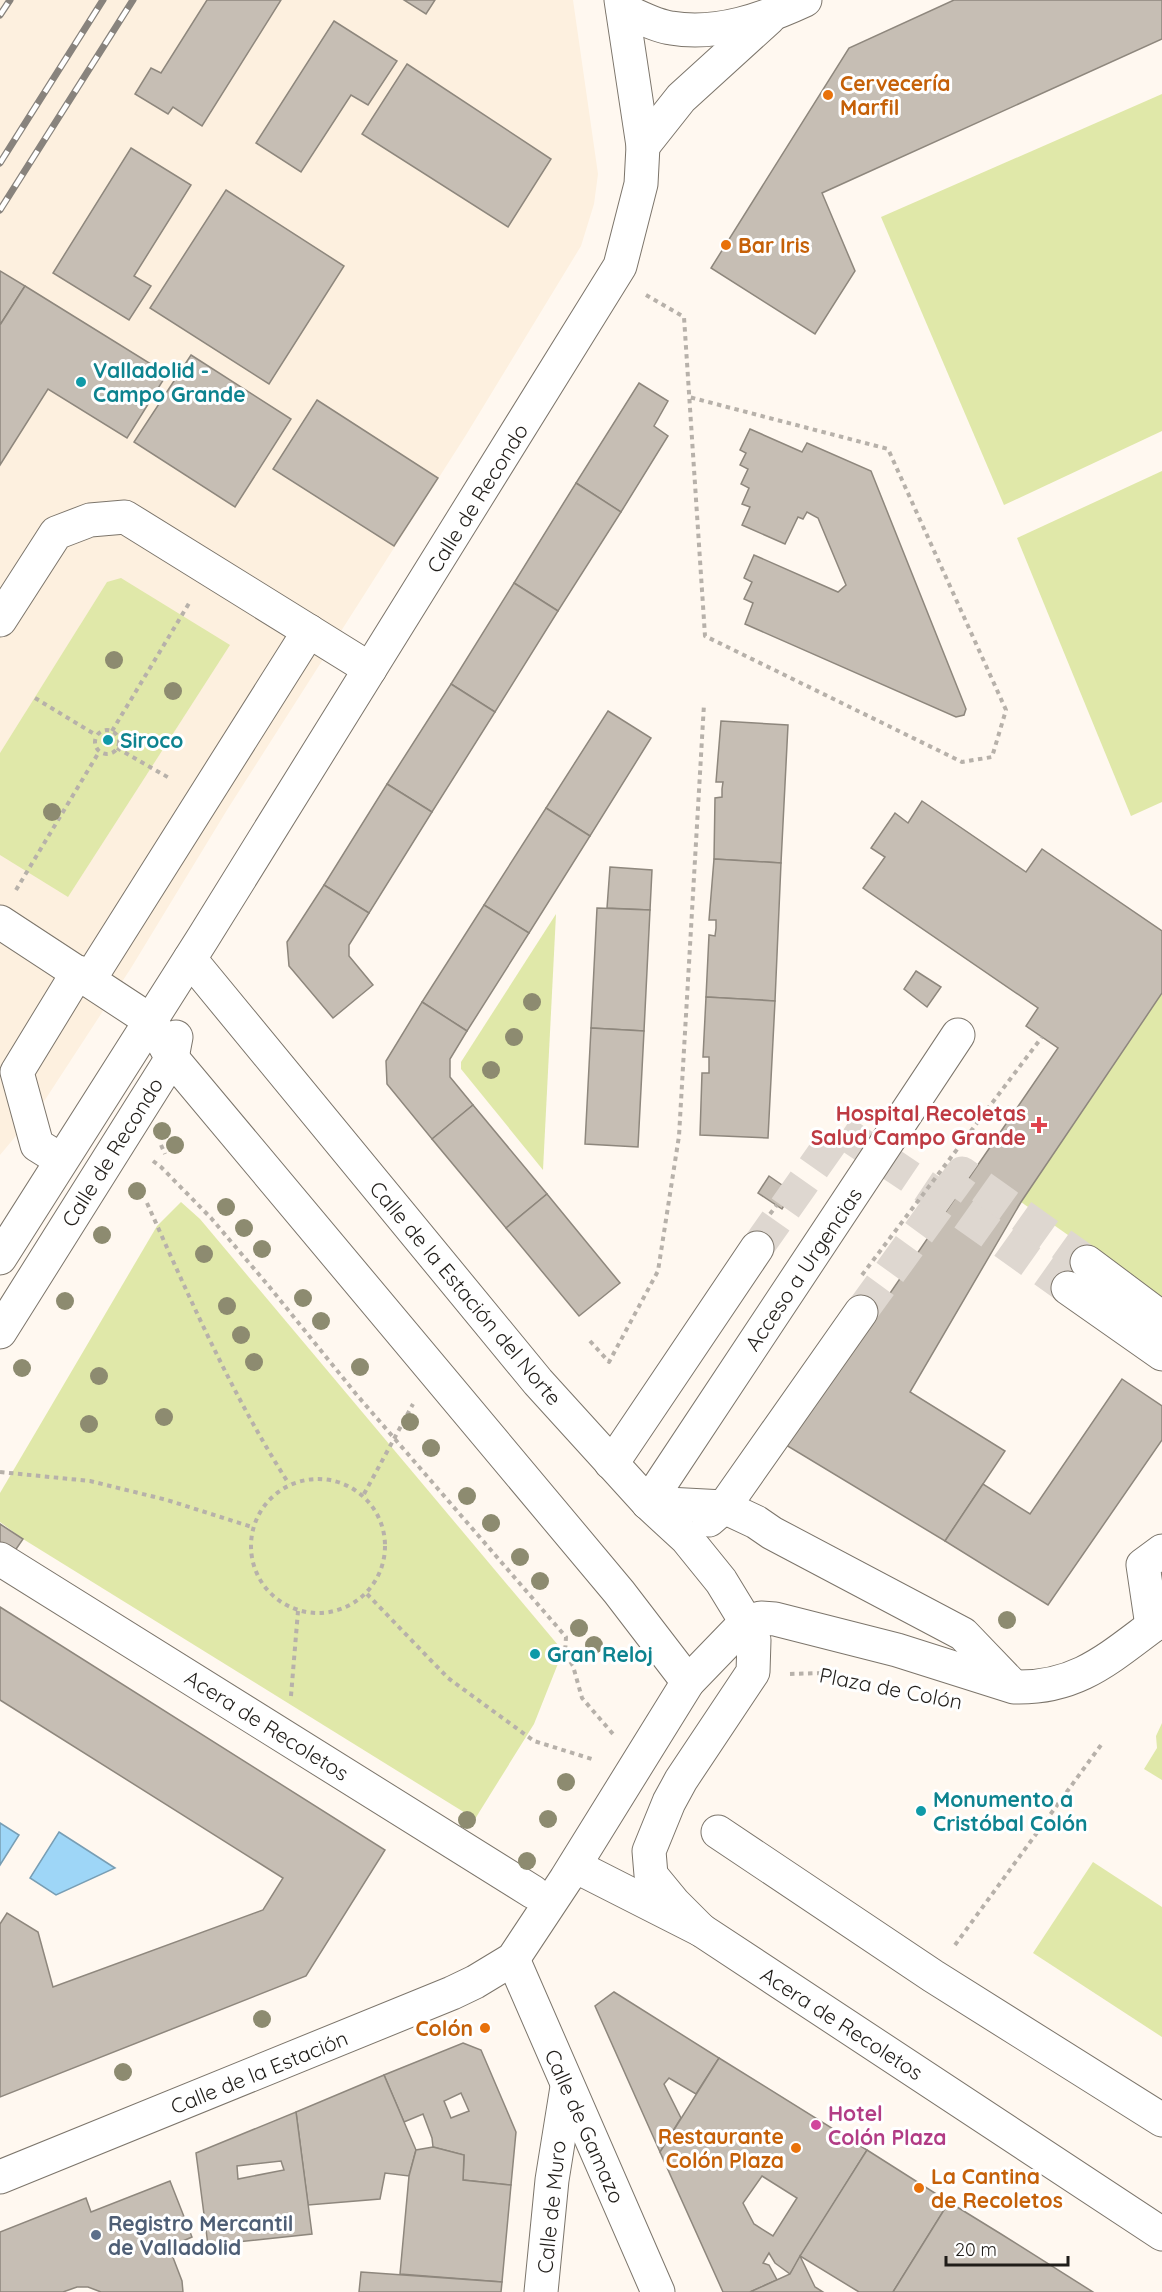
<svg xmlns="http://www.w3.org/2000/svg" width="1162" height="2292" viewBox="0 0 1162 2292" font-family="Quicksand,sans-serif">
<rect width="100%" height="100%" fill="#fff8f0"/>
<!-- built -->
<polygon fill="#fdf0df" points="0,0 573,0 598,174 594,204 581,246 466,435 227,810 131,968 41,1106 0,1155"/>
<!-- green -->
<g fill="#e0e8a9">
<polygon points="1162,94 1162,431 1004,505 881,217"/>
<polygon points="1162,471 1162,802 1131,816 1017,538"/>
<polygon points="121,578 230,645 68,897 0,855 0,753 107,582"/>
<polygon points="556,914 543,1170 461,1069 461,1062"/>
<polygon points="1162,993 1162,1301 1021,1202"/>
<polygon points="181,1202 200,1219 563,1651 534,1724 475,1819 23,1539 0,1522 0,1493 157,1226"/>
<polygon points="1162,1723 1162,1780 1144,1769 1157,1748 1156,1736"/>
<polygon points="1093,1862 1162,1907 1162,2037 1033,1953"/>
</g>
<!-- water -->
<g fill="#9ed6f7" stroke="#789eb4" stroke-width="1.5">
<polygon points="0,1823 19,1835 0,1865"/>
<polygon points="59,1832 115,1868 56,1895 30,1878"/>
</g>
<!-- building -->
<g fill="#c6beb4" stroke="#8e877d" stroke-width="1.5" fill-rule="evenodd">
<polygon points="207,0 281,0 202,126 173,107 168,114 135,94 151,68 161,73"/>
<polygon points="404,0 435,0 426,14"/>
<polygon points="954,0 1162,0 1162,39 822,193 855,271 815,334 711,268 849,48"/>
<polygon points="334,21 397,61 368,105 351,95 301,172 256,143"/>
<polygon points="407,64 551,159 508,227 362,134"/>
<polygon points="131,148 191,185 134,276 151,286 129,320 53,273"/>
<polygon points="226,190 344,266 269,384 150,308"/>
<polygon points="0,271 25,286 0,325"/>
<polygon points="25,286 167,374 127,438 48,389 0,465 0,325"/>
<polygon points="191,355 291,419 235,507 134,442"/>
<polygon points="639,383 668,401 654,426 668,436 621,512 576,483"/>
<polygon points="317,400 438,478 394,546 273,469"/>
<polygon points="750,429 802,452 807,443 871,471 966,709 964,715 956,717 745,624 753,603 744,599 752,582 744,578 754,555 838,592 846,585 818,518 807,512 803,519 798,517 785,544 742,525 750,507 742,504 749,488 741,484 748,469 740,465 746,453 740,450"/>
<polygon points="576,483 621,512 558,611 514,583"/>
<polygon points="514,583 558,611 495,712 451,684"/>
<polygon points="451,684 495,712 432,812 387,784"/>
<polygon points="608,711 651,738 590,836 546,808"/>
<polygon points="721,721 788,725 781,863 714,859 715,798 722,797 722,789 723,782 716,782"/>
<polygon points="387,784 432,812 369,913 324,885"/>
<polygon points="922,801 1026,872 1042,849 1162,931 1162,993 1021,1202 910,1392 1005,1451 945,1541 786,1445 1058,1048 1026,1026 1038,1008 863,888 885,857 871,848 895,813 908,823"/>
<polygon points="546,808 590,836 529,933 484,905"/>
<polygon points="714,859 781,863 775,1001 706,997 709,935 715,936 716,928 716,920 709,920"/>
<polygon points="610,867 652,870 650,910 607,908"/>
<polygon points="324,885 369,913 349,945 349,956 373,985 333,1018 289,966 287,942"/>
<polygon points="484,905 529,933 467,1031 422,1002"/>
<polygon points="597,908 650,910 644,1031 591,1028"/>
<polygon points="916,971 941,987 927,1007 904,989"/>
<polygon points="706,997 775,1001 768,1138 700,1135 702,1073 709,1073 709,1057 703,1057"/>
<polygon points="422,1002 467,1031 450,1059 450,1077 473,1105 432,1139 387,1084 386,1061"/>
<polygon points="591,1028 644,1031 638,1147 585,1144"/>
<polygon points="473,1105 547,1194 506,1228 432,1139"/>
<polygon points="769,1176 792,1192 782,1209 758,1193"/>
<polygon points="547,1194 620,1283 579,1316 506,1228"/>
<polygon points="1122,1379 1162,1406 1162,1440 1048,1605 945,1541 983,1484 1030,1514"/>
<polygon points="0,1524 23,1539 8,1561 0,1555"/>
<polygon points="0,1607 385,1850 306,1976 0,2097 0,1924 7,1913 38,1932 53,1987 263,1910 283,1878 0,1700"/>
<polygon points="614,1992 719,2058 696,2094 669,2078 664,2084 681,2118 660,2152 595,2006"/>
<path d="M 463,2043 L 481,2050 L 516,2132 L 511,2185 L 463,2180 L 464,2155 L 433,2147 L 432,2138 L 423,2114 L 404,2122 L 384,2075 ZM 461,2093 L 469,2111 L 451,2118 L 444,2101 Z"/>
<path d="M 719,2058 L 867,2150 L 790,2274 L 775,2263 L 769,2253 L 763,2263 L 769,2265 L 777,2280 L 750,2292 L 723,2292 L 660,2152 ZM 762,2176 L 797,2198 L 773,2236 L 754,2224 L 743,2203 Z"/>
<polygon points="384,2075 416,2150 409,2176 385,2173 380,2199 308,2205 296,2112"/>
<path d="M 296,2112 L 312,2234 L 208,2245 L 196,2153 ZM 281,2161 L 284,2170 L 238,2179 L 237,2166 Z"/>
<polygon points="433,2147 464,2155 463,2180 511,2185 502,2282 400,2274 409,2176 416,2150"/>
<polygon points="867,2150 949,2202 893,2292 859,2292 800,2256"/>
<polygon points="170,2181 192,2237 169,2247 182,2281 183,2292 101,2292 88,2287 77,2287 63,2292 0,2292 0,2232 86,2198 91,2212"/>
<polygon points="949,2202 1001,2234 1093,2292 893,2292"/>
<polygon points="800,2256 815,2287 823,2292 750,2292 790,2274"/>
<polygon points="361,2272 502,2282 501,2292 359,2292"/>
</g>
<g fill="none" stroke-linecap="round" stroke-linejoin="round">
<!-- minor-tunnel -->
<g stroke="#ded7d0" stroke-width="33" stroke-dasharray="33 16" stroke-linecap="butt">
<polyline points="757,1248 840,1130 943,1199 1068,1288"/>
<polyline points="861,1312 962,1173 1087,1262"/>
</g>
<defs>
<g id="minor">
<path d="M 623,10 C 638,16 655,26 671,28 C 717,36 764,19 805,0"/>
<polyline points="643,146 681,98 769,18"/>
<polyline points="0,620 56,533 90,520 125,517 370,669"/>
<polyline points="0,922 151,1021 172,1058 619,1592 688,1682"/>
<polyline points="190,959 538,1382 648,1503 687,1539 721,1581 746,1622 754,1640 753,1672 681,1780 669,1802 649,1851 651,1875 674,1903 701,1930"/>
<polyline points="89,980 309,631"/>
<polyline points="61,1160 37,1145 17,1072 78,972"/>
<polyline points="0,1258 203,938 620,266 641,184 643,146 621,0"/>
<polyline points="1087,1262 1162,1318"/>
<polyline points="1068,1288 1162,1354"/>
<polyline points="0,1332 172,1058 176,1037"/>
<polyline points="611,1463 617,1456 757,1248"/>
<polyline points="648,1503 958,1035"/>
<polyline points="648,1503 724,1507 756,1522 772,1533 963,1634 1012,1685"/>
<polyline points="709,1520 724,1507 861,1312"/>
<polyline points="0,1559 533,1892"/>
<polyline points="1152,1626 1143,1565 1162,1551"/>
<polyline points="718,1832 933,1976 1162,2120"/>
<polyline points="575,1866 701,1930 1162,2234"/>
<polyline points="513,1959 658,2292"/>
<path d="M 0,2177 L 452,1993 L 475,1982 L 513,1959 L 566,1879 L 688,1682 L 746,1622 L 761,1618 L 775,1619 L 897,1650 L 1014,1687 C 1080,1689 1112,1655 1162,1619"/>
<polyline points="541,2292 552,2180 567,2087"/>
</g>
</defs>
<!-- minor casing -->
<use href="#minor" stroke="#7c756b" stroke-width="35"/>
<!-- path -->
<g stroke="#b7b1aa" stroke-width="4" stroke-dasharray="4.5 4.5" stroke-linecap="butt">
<polyline points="646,295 684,317 705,636 962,762 992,757 1006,710 888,449 689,397"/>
<polyline points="35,698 96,735"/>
<circle cx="107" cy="742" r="12"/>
<polyline points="112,731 191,600"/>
<polyline points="117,748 171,779"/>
<polyline points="16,890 99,752"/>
<polyline points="161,1145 165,1154"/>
<polyline points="153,1161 161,1167 211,1218 267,1284 356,1394 566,1637 565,1653 573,1666 582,1698 613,1734"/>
<path d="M 147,1203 C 190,1299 232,1395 289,1484"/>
<polyline points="770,1214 777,1205"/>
<polyline points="862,1275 1042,1037"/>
<polyline points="590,1341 609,1362 658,1271 679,1136 704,704"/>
<polyline points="0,1472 90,1481 167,1500 252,1527"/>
<circle cx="318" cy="1546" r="67"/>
<polyline points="364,1494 413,1404"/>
<polyline points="367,1594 448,1678 534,1741 595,1760"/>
<polyline points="790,1674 824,1673"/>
<polyline points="291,1696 298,1611"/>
<polyline points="955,1945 1101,1745"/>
</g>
<!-- minor -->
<use href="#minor" stroke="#fff" stroke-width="33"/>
<defs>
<g id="rail">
<polyline points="0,15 10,0"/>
<polyline points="0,163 103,0"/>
<polyline points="0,210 133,0"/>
</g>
</defs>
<!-- rail casing -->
<use href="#rail" stroke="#88837d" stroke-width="7"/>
<!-- rail -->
<use href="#rail" stroke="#fff" stroke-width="4.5" stroke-dasharray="14" stroke-linecap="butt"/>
</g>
<!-- trees -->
<g fill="#8d8b70">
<circle cx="114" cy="660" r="9"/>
<circle cx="173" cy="691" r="9"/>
<circle cx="52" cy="812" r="9"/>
<circle cx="532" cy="1002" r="9"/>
<circle cx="514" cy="1037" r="9"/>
<circle cx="491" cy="1070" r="9"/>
<circle cx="162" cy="1131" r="9"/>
<circle cx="175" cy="1145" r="9"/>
<circle cx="137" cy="1191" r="9"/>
<circle cx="226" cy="1207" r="9"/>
<circle cx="244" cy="1228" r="9"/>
<circle cx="102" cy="1235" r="9"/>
<circle cx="262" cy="1249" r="9"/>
<circle cx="204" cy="1254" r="9"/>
<circle cx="303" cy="1298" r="9"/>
<circle cx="65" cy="1301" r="9"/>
<circle cx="227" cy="1306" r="9"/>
<circle cx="321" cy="1321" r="9"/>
<circle cx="241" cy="1335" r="9"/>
<circle cx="254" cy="1362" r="9"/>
<circle cx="360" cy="1367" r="9"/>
<circle cx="22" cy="1368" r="9"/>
<circle cx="99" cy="1376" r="9"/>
<circle cx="164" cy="1417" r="9"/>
<circle cx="410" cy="1422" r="9"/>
<circle cx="89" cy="1424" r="9"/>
<circle cx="431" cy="1448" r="9"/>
<circle cx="467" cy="1496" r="9"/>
<circle cx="491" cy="1523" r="9"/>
<circle cx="520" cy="1557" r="9"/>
<circle cx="540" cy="1581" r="9"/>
<circle cx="1007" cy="1620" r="9"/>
<circle cx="579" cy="1628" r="9"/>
<circle cx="594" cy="1645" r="9"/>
<circle cx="566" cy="1782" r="9"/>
<circle cx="548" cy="1819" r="9"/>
<circle cx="467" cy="1820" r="9"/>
<circle cx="527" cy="1861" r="9"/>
<circle cx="262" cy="2019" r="9"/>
<circle cx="123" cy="2072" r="9"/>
</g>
<!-- markers -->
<g fill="#e8710a" stroke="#fff" stroke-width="2">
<circle cx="828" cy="95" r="6"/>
<circle cx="726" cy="245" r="6"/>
<circle cx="485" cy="2028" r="6"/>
<circle cx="796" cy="2148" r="6"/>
<circle cx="919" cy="2188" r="6"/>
</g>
<g fill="#0f9aa8" stroke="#fff" stroke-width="2">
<circle cx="81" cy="382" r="6"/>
<circle cx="108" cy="740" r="6"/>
<circle cx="535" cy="1654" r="6"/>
<circle cx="921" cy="1811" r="6"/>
</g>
<path fill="#e0444e" stroke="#fff" stroke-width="2" d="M1036 1116h6v6h6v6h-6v6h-6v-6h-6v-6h6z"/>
<circle fill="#d1479c" stroke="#fff" stroke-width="2" cx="816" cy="2125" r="6"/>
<circle fill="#5c6f8a" stroke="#fff" stroke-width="2" cx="96" cy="2235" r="6"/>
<g text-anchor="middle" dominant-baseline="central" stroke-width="6" stroke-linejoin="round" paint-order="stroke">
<!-- food labels -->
<g font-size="21" font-weight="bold" fill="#c56008" stroke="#fff" text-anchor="start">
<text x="840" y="83">Cervecería<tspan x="840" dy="24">Marfil</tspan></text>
<text x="738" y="245">Bar Iris</text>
<text x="473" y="2028" text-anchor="end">Colón</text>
<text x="784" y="2136" text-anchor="end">Restaurante<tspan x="784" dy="24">Colón Plaza</tspan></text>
<text x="931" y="2176">La Cantina<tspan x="931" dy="24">de Recoletos</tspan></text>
</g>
<!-- culture labels -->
<g font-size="21" font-weight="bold" fill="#0d838f" stroke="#fff" text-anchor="start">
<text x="93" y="370">Valladolid -<tspan x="93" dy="24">Campo Grande</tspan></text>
<text x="120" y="740">Siroco</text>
<text x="547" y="1654">Gran Reloj</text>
<text x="933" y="1799">Monumento a<tspan x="933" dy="24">Cristóbal Colón</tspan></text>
</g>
<!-- street labels -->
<g font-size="21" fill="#201d19" stroke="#fff">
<text transform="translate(477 498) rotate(-58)">Calle de Recondo</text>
<text transform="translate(112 1152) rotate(-58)">Calle de Recondo</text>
<text transform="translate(803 1269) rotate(-56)">Acceso a Urgencias</text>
<text transform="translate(466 1293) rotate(50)">Calle de la Estación del Norte</text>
<text transform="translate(891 1688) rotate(11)">Plaza de Colón</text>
<text transform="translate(267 1725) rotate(32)">Acera de Recoletos</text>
<text transform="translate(842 2023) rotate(33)">Acera de Recoletos</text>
<text transform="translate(259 2072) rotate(-22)">Calle de la Estación</text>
<text transform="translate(585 2126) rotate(66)">Calle de Gamazo</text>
<text transform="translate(551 2207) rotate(-84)">Calle de Muro</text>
</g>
<!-- health labels -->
<g font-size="21" font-weight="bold" fill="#be3a42" stroke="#fff" text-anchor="end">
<text x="1026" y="1113">Hospital Recoletas<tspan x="1026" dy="24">Salud Campo Grande</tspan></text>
</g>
<!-- hotel labels -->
<g font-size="21" font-weight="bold" fill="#b23c85" stroke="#fff" text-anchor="start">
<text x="828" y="2113">Hotel<tspan x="828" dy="24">Colón Plaza</tspan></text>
</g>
<!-- service labels -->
<g font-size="21" font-weight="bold" fill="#4e5e75" stroke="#fff" text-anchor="start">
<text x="108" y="2223">Registro Mercantil<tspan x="108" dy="24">de Valladolid</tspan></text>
</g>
</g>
<!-- scale -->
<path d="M946 2256v9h122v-9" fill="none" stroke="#201d19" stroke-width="3"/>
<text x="955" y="2256" font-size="18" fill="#201d19" stroke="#ffffff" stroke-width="4.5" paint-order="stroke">20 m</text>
</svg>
